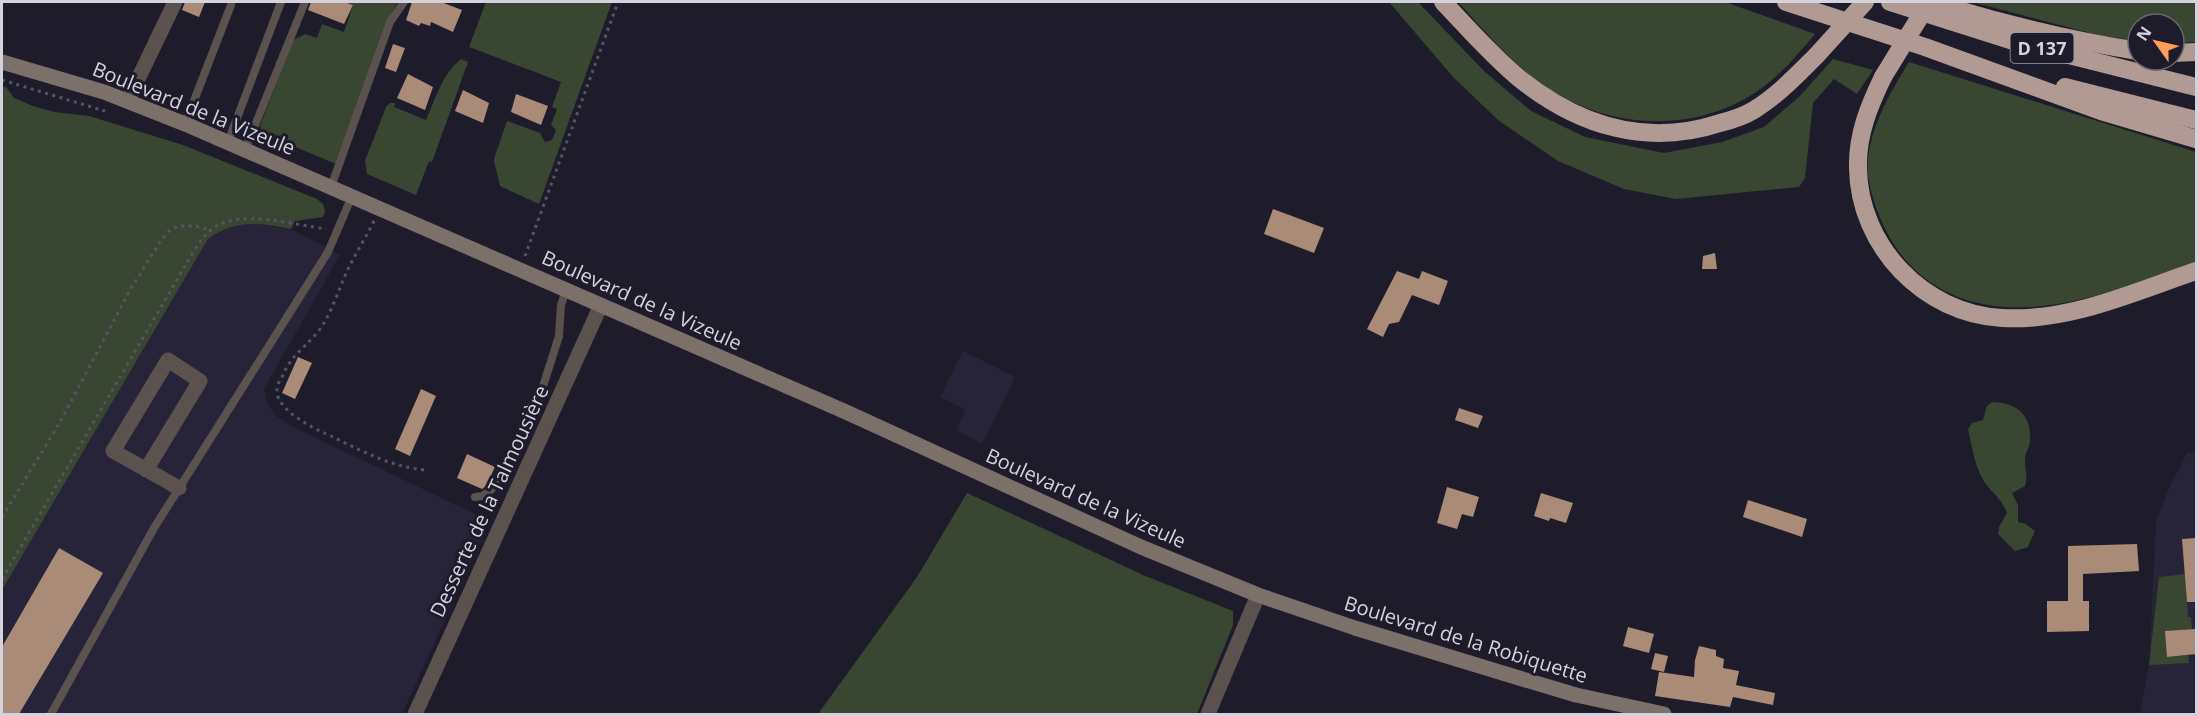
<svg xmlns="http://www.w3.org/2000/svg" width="2198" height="716" viewBox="0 0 2198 716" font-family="'Open Sans',sans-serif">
<rect width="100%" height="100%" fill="#1e1c2b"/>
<!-- built -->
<g fill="#272338">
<polygon points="248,223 291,229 340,255 264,389 267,403 276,416 297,429 490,521 402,714 2,714 2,590 208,239 223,229"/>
<polygon points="963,351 1015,377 982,444 956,430 966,410 940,397"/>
<polygon points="2187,453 2196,455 2196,714 2140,714 2149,665 2156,523 2168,490"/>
</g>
<!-- green -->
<g fill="#384632">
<polygon points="344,2 398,2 387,21 336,164 262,133 260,126 293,40 305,34 317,38 322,24 344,32 353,5"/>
<polygon points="486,2 612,2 539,204 500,186 494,161 495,156 507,121 540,133 545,142 552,140 556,130 551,125 557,109 552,107 561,82 469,47"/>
<polygon points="1389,2 1418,2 1484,71 1531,111 1585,137 1664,153 1722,142 1764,127 1800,96 1833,59 1873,70 1857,94 1834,79 1813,103 1805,178 1799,187 1676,199 1624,189 1558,161 1498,120 1454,78"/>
<path d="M 1458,2 L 1725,2 L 1815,34 C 1797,56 1778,78 1753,94 C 1686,137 1597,127 1535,79 C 1506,57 1482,28 1458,2 Z"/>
<polygon points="1972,2 2196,2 2196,42 2174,43 2174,24 2138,24 2138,42 2094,34"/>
<path d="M 461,59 L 468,62 L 432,162 L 429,161 L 416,195 L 367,174 L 365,161 L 386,107 L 390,103 L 395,103 L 394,107 L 426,120 C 436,98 442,74 461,59 Z"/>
<path d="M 1909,62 L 2196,152 L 2196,264 C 2142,280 2087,304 2030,307 C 1960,311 1905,281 1879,215 C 1872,197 1866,177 1868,157 C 1873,122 1891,91 1909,62 Z"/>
<path d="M 2,86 L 6,87 L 14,98 L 33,106 L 54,112 L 89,116 L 183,145 L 317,199 L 323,204 L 325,211 L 323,217 L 295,221 L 291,229 C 258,223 237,219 208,239 L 2,590 Z"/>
<path d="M 1992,402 C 2015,402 2032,414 2030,440 C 2030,446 2026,452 2025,458 C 2025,470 2028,473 2025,486 L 2012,493 L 2018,505 L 2018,522 L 2026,524 L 2035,531 L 2028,547 L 2015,551 L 1998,534 L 1999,527 L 2007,513 C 2001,498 1994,495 1985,483 C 1975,469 1972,446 1968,429 L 1972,423 L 1983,420 L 1987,406 Z"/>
<polygon points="967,493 1143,575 1233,611 1233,625 1197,714 818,714 917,577"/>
<polygon points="2185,574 2188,617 2191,617 2192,630 2167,657 2188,655 2189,663 2149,665 2159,577"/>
</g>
<!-- building -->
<g fill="#aa8b77">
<polygon points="185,2 205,2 199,17 182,10"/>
<polygon points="311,2 344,2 353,5 344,24 308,10"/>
<polygon points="412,2 441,2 462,10 453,32 431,22 430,26 421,23 419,26 406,20"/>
<polygon points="393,44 405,48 396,72 385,68"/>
<polygon points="408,74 433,87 425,110 397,98"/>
<polygon points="463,90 489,103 483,123 455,111"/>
<polygon points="516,94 548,106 541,125 511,112"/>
<polygon points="1273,209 1324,228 1314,253 1264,234"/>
<polygon points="1715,253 1717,269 1702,269 1703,256"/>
<polygon points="1397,271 1419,279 1422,271 1448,281 1439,305 1412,295 1399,322 1389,324 1383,337 1367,329"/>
<polygon points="298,357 312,363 295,399 282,393"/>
<polygon points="421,389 436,396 410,456 395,449"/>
<polygon points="1459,408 1483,416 1478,428 1455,420"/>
<polygon points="467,454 495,467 486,486 482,489 457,478"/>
<polygon points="1447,487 1479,497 1473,517 1462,514 1457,529 1437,523"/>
<polygon points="1541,493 1573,503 1566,523 1550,518 1549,521 1534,516"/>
<polygon points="1748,500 1807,519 1802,537 1743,517"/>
<polygon points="2196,538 2196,602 2187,602 2182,539"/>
<polygon points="2137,544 2139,571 2083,574 2083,601 2089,601 2089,631 2047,632 2047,601 2068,601 2068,546"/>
<polygon points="59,548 103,573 19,714 2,714 2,647"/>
<polygon points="1628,627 1654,634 1649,653 1623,646"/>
<polygon points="2196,629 2196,654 2167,657 2165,631"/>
<polygon points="1699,646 1716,650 1716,656 1724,659 1723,668 1739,671 1736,685 1775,693 1773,705 1733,697 1730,707 1655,696 1659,672 1694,677 1695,660"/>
<polygon points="1655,653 1668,656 1664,672 1651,669"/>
</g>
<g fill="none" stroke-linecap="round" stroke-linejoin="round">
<!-- path -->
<g stroke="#565462" stroke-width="3" stroke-dasharray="3 4.5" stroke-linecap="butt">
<polyline points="2,80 105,111"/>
<path d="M 374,221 C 366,237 356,253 348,269 C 338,290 331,317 316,334 C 302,350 290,357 282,377 C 280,380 277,385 277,389 C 275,411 317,430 333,437 C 364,452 393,468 428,470"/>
<polyline points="525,256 618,2"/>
<polyline points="2,517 59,424 130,290 160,242 169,231 178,226 196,226 210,230"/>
<path d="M 2,579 L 182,271 C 191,257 199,239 212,229 C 238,208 295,225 326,229"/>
</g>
<!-- lane -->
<g stroke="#5b524f" stroke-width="8">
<polyline points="185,124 231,5"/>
<polyline points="228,142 281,2"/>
<polyline points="245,150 305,2"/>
<polyline points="331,187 390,22 404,2"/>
<polyline points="475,497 483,496 492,489 538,402 559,336 561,305 566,290"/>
<polyline points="51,714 154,528 328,252 352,196"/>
</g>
<!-- street -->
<g stroke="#5b524f" stroke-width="15">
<polyline points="128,100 175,2"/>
<polyline points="146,470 200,381 168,360 113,451 179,488"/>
<polyline points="415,714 601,305"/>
<polyline points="1208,714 1258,595"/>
</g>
<!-- secondary -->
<polyline stroke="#7d6f6a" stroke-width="15" points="2,62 104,92 190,126 846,412 1141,547 1258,595 1355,628 1519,678 1576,695 1664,714"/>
<!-- highway -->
<g stroke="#b09a93" stroke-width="18">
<path d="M 1443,2 C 1468,28 1492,56 1520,79 C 1579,126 1647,147 1720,123 C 1732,120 1744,116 1754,110 C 1778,95 1796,76 1816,56"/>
<polyline points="1786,2 1925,47 2101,111 2196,139"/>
<polyline points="1890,2 2013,41 2196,87"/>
<path d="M 1932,2 C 1999,23 2068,40 2138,51"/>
<polyline points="2174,53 2196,52"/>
<path d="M 1883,77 C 1869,106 1857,135 1858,168 C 1859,246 1924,314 2002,318 C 2069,322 2134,292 2196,271"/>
<polyline points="2065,87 2196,120"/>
</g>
<!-- highway-bridge -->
<g stroke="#b09a93" stroke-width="18">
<polyline points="1816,56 1865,2"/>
<polyline points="1883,77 1929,2"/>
</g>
</g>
<g text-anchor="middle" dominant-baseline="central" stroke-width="6" stroke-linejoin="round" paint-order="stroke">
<!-- shield labels -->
<rect fill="#1e1c2b" stroke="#9d9ba8" stroke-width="1.5" x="2010.5" y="33" width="63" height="30" rx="4.5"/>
<g font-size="18" font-weight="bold" fill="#d3d2dd">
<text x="2042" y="48">D 137</text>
</g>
<!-- street labels -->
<g font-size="20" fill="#d3d2dd" stroke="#1e1c2b">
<text transform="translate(194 108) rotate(22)">Boulevard de la Vizeule</text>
<text transform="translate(642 300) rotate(24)">Boulevard de la Vizeule</text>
<text transform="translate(1086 498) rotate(24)">Boulevard de la Vizeule</text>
<text transform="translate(489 501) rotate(-65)">Desserte de la Talmousière</text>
<text transform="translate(1466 639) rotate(17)">Boulevard de la Robiquette</text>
</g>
</g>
<!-- border -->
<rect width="2198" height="716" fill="none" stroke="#d3d2dd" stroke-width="6"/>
<!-- north arrow -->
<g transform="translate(2156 42) rotate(304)"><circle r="28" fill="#1e1c2b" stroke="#666572" stroke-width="1.5"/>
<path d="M0-4.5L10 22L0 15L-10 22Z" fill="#fe9c58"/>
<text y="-9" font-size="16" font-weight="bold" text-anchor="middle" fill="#d3d2dd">N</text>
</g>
</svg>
